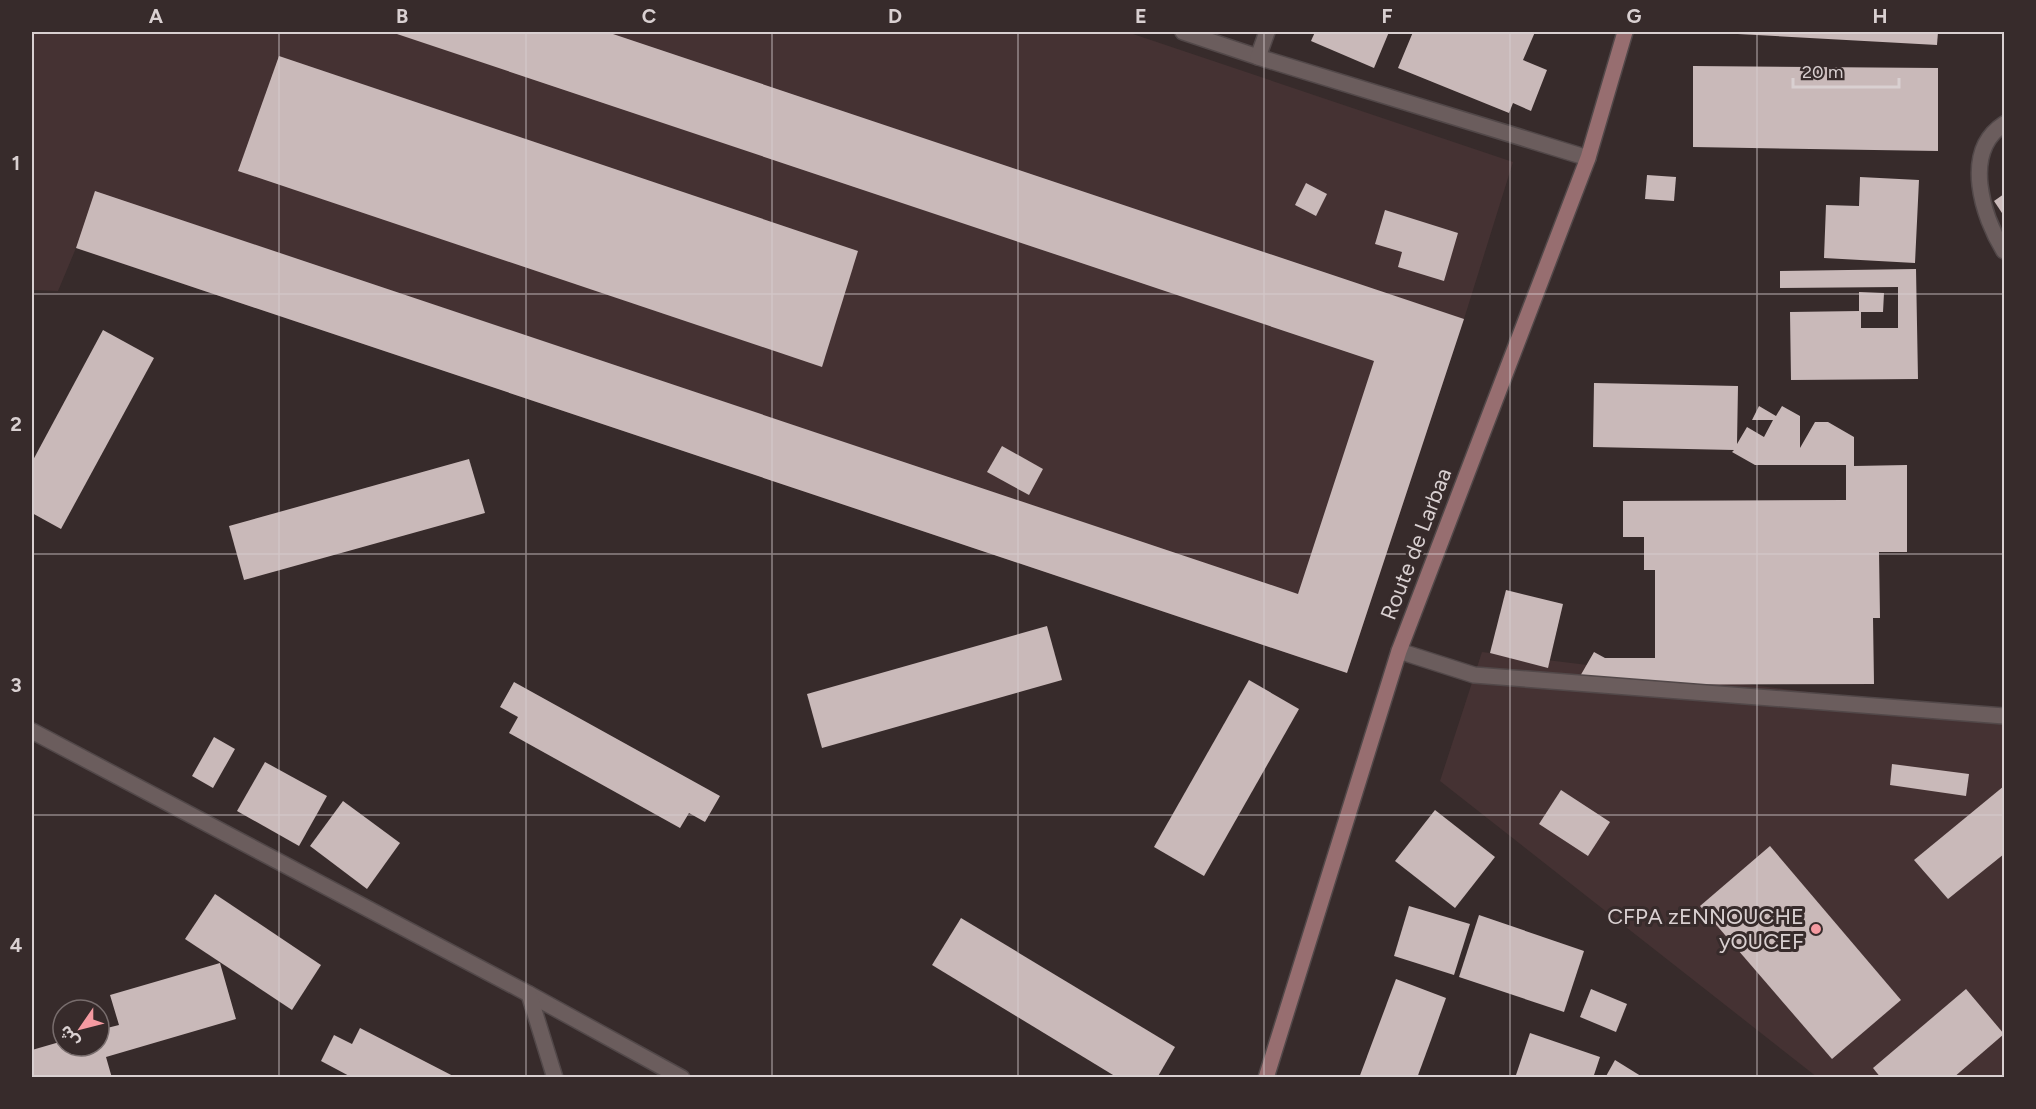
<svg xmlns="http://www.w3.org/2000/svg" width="2036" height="1109" viewBox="0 0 2036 1109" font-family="Figtree,'Noto Sans Arabic',sans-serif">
<rect width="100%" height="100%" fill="#372b2b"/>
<!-- built -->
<g fill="#453233">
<polygon points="32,32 1127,32 1513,162 1464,319 1347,673 76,248 58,291 32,290"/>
<polygon points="1482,652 2004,716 2004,1077 1817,1077 1440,781"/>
</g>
<!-- building -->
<g fill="#c9b9b9">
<polygon points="391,32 607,32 1464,319 1347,673 76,248 95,191 1298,594 1374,361"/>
<polygon points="1315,32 1389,32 1374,68 1311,41"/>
<polygon points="1413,32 1535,32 1523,60 1547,70 1531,111 1513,103 1509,113 1398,68"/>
<polygon points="1720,32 1938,32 1937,45 1719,33"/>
<polygon points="279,56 858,251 822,367 238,171"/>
<polygon points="1693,66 1938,68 1938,151 1693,147"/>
<polygon points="1647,175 1676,177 1674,201 1645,199"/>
<polygon points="1860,177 1919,180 1915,263 1824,258 1826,205 1859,206"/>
<polygon points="1306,183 1327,194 1316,216 1295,205"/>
<polygon points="2004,194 2004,216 1994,201"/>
<polygon points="1385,210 1458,233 1444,281 1398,267 1402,252 1375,244"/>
<polygon points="1916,269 1918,379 1791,380 1790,312 1859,311 1859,292 1884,293 1883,312 1861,312 1861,328 1898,328 1898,287 1780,288 1780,271"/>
<polygon points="103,330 154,358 61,529 32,513 32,462"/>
<polygon points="1594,383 1738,386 1737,444 1747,427 1764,437 1773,420 1752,420 1759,406 1776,416 1782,406 1800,416 1800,448 1815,422 1828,422 1854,437 1854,466 1907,465 1907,552 1879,552 1880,618 1873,618 1874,684 1575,685 1594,652 1605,658 1655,658 1655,570 1644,570 1644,537 1623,537 1623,501 1846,500 1846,465 1755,465 1732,452 1734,450 1593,447"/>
<polygon points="1002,446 1043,469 1029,495 987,472"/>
<polygon points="469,459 485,513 244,580 229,526"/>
<polygon points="1506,590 1563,604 1548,668 1490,653"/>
<polygon points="1047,626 1062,680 822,748 807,694"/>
<polygon points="1249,680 1299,709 1204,876 1154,847"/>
<polygon points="514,682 720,796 705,822 689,813 680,828 509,733 518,717 500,707"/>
<polygon points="214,737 235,749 213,788 192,776"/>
<polygon points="265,762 327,796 299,846 237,811"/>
<polygon points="1892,764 1969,774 1966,796 1890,785"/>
<polygon points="2004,786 2004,854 1948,899 1914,860"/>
<polygon points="1561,790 1610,822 1588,856 1539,824"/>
<polygon points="343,801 400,843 367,889 310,846"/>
<polygon points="1435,810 1495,857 1455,908 1395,861"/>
<polygon points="1770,846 1901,1000 1832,1059 1700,906"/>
<polygon points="215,894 321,965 292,1010 185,939"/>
<polygon points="1409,906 1470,924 1454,975 1394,956"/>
<polygon points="1479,915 1584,951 1564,1012 1459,977"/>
<polygon points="961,918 1175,1047 1157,1078 1118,1078 932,965"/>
<polygon points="220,963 236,1019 106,1057 112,1078 32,1078 32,1050 63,1041 63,1046 99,1046 99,1030 119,1025 110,995"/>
<polygon points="1396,979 1446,998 1431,1040 1417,1078 1359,1078"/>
<polygon points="1591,989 1627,1004 1616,1032 1580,1017"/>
<polygon points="1966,989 2004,1034 1953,1078 1881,1078 1873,1068"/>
<polygon points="360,1028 457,1078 353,1078 321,1061 334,1035 352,1044"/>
<polygon points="1530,1033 1600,1057 1593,1078 1515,1078"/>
<polygon points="1615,1060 1644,1078 1605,1078"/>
</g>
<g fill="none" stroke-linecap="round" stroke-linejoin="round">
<defs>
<polyline id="lane" points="1399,651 1474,675 2004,716"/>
<g id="street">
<polyline points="1183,32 1258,57 1588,158"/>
<polyline points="1258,57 1267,32"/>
<path d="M 2004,124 C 1961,152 1983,217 2004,251"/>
<polyline points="32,731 529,994 682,1078"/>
<polyline points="529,994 555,1078"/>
</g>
<polyline id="secondary" points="1266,1078 1399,651 1588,158 1625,32"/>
</defs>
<!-- lane casing -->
<use href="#lane" stroke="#524849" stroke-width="18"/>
<!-- street casing -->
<use href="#street" stroke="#524849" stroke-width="18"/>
<!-- secondary casing -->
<use href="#secondary" stroke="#524849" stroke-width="18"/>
<!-- lane -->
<use href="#lane" stroke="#6b5d5d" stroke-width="15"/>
<!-- street -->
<use href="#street" stroke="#6b5d5d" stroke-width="15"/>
<!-- secondary -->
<use href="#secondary" stroke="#976e70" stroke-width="15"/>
</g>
<!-- grid -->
<path fill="none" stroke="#d9d0d1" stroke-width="1.5" stroke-opacity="0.55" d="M 279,32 L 279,1078M 526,32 L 526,1078M 772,32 L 772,1078M 1018,32 L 1018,1078M 1264,32 L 1264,1078M 1510,32 L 1510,1078M 1757,32 L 1757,1078M 32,294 L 2004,294M 32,554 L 2004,554M 32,815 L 2004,815"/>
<!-- markers -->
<circle fill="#f49aa1" stroke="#372b2b" stroke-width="2" cx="1816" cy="929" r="6"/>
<g text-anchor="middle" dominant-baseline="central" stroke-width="6" stroke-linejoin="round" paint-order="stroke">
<!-- street labels -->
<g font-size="22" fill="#d9d0d1" stroke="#372b2b">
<text transform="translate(1416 544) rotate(-69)">Route de Larbaa</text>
</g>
<!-- poi labels -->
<g font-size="22" fill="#d9d0d1" stroke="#372b2b" text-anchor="end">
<text x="1804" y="916">CFPA zENNOUCHE<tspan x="1804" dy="25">yOUCEF</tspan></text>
</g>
</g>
<!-- border -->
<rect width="2036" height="1109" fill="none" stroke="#372b2b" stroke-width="66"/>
<!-- north arrow -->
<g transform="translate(81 1028) rotate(235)"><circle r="28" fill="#372b2b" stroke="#786d6d" stroke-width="1.5"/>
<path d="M0-4.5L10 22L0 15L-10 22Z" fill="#f49aa1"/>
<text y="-9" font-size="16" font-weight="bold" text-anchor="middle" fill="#d9d0d1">ش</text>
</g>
<!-- scale -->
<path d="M1793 78v9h106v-9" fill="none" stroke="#d9d0d1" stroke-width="3"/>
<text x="1802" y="78" font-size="18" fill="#d9d0d1" stroke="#372b2b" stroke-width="4.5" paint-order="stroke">20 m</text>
<rect x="33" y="33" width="1970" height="1043" fill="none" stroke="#d9d0d1" stroke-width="2"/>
<g font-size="20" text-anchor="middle" font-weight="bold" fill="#d9d0d1">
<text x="156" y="23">A</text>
<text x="402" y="23">B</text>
<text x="649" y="23">C</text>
<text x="895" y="23">D</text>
<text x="1141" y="23">E</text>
<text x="1387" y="23">F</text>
<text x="1634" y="23">G</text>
<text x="1880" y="23">H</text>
<text x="16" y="170">1</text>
<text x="16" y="431">2</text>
<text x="16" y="692">3</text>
<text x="16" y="952">4</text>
</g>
</svg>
